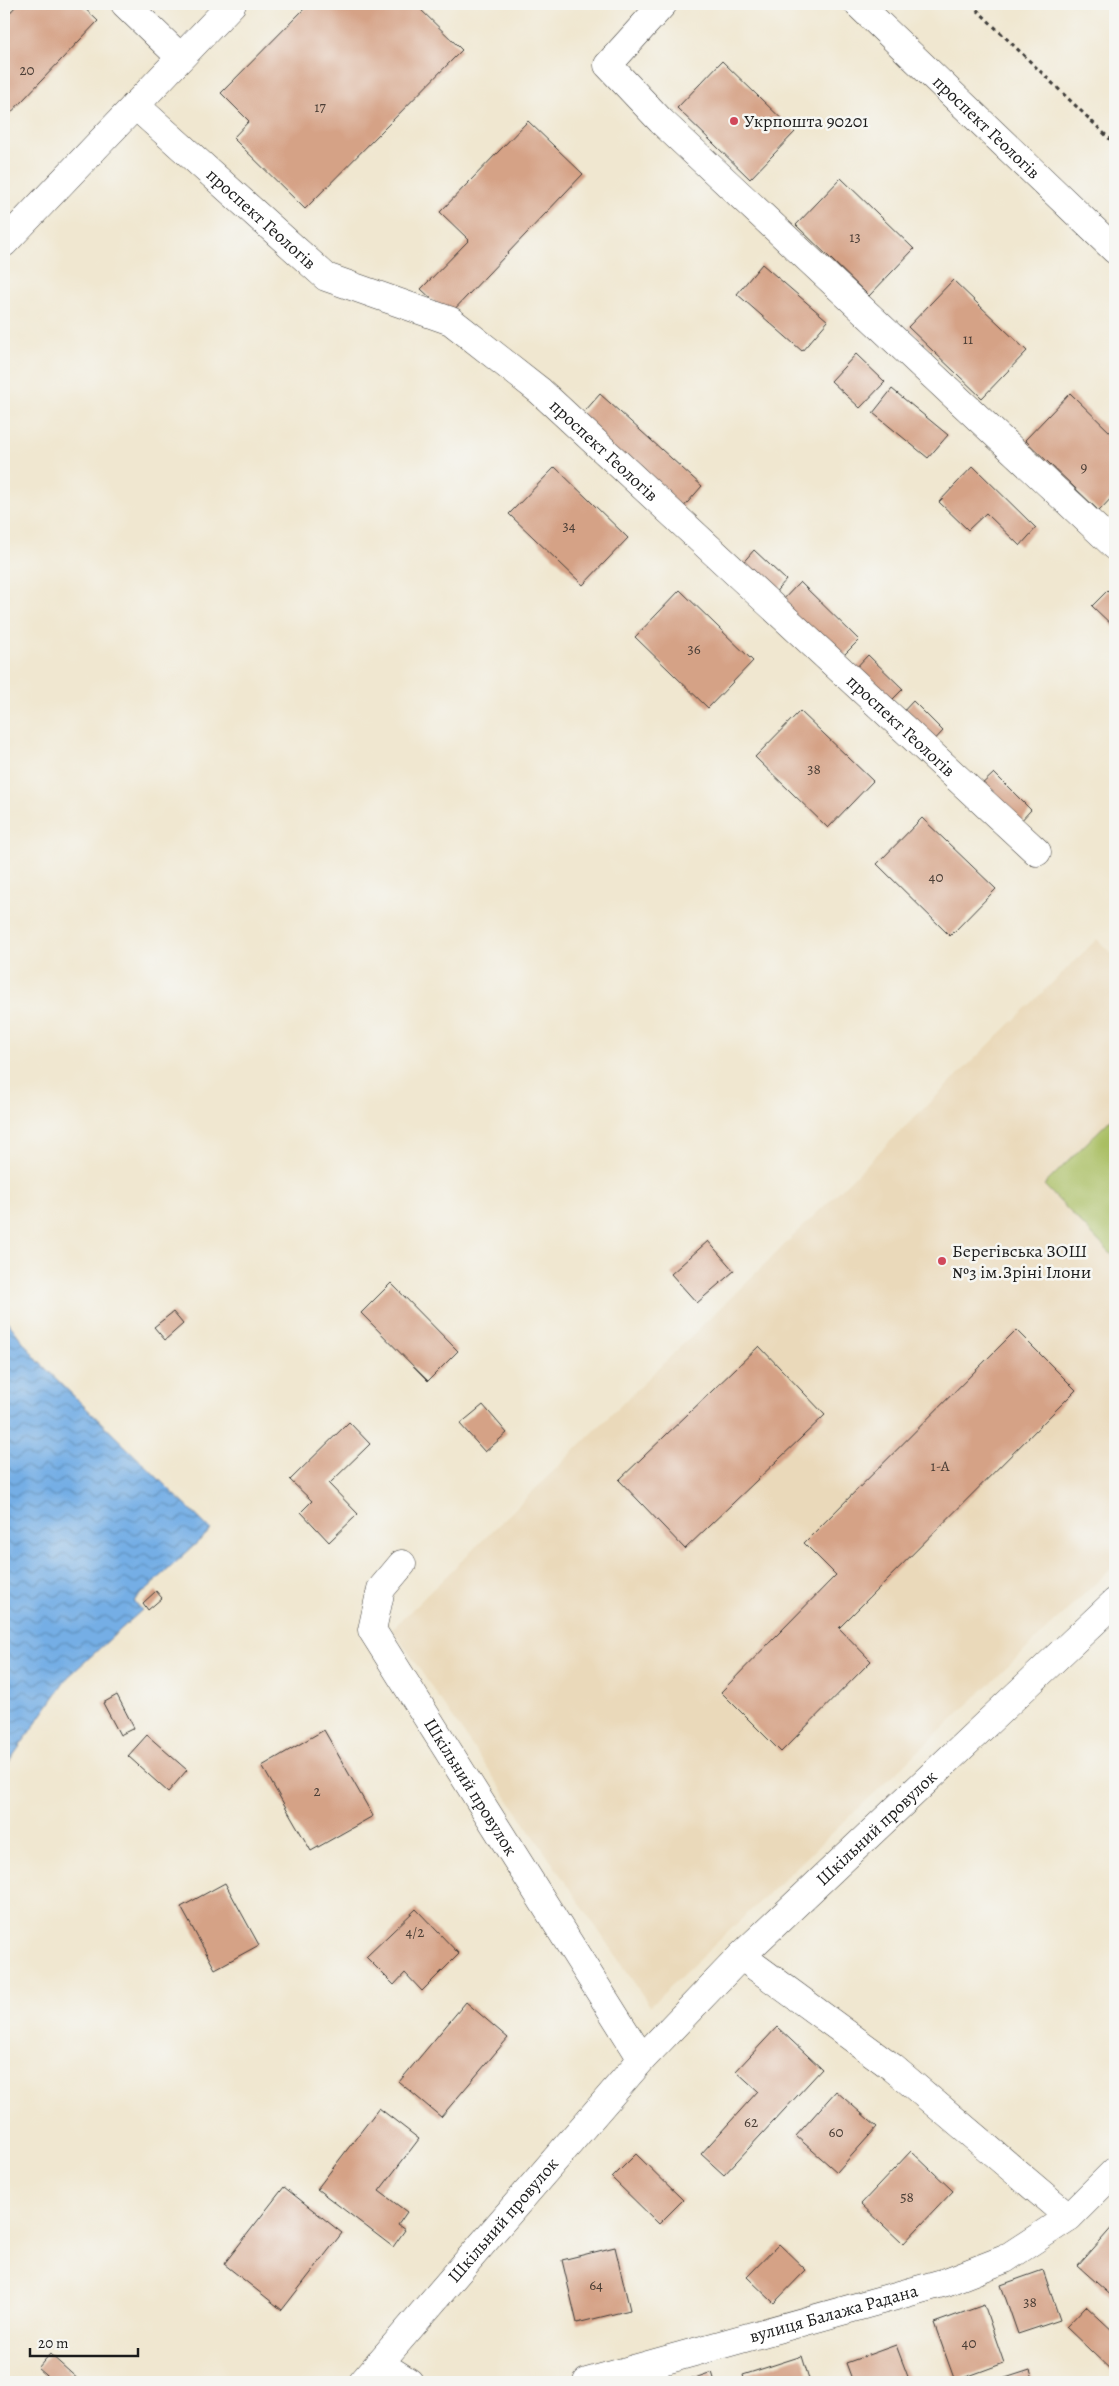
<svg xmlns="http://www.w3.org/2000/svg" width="1119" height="2386" viewBox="0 0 1119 2386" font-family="Alegreya,serif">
<defs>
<pattern id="water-waves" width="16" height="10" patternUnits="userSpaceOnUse" patternTransform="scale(1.25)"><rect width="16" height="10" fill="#74aee5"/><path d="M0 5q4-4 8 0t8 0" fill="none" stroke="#5e8db9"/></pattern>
</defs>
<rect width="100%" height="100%" fill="#f6f6f2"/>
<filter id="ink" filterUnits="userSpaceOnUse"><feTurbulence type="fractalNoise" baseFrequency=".02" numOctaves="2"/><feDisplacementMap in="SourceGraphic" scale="10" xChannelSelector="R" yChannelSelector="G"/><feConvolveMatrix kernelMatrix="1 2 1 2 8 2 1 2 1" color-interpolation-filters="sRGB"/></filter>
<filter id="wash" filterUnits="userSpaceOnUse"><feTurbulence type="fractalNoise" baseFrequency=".0096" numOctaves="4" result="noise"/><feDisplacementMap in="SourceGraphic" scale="20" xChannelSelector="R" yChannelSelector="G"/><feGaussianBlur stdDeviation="1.12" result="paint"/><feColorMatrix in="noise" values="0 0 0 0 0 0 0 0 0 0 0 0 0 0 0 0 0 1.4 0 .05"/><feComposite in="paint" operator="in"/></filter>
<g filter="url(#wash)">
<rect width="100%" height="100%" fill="#f0e7d0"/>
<!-- built -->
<polygon fill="#ead9ba" points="1097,939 1115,957 1115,1565 650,2006 392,1629"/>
<!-- garden -->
<polygon fill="#a9be62" stroke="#626d3f" points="1115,1115 1115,1258 1044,1185"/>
<!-- water -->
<polygon fill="url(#water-waves)" stroke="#486580" points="4,1317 38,1361 211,1530 134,1601 142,1610 68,1677 4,1769"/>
<g id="blocks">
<!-- building -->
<g fill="#d5a286">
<polygon points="13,4 80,4 98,21 4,120 4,19 16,6"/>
<polygon points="309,4 415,4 462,50 305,209 233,138 249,121 221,93"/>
<polygon points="722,61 795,132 750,179 677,108"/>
<polygon points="528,121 583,174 449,315 421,289 469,240 440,212"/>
<polygon points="841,178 914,249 869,296 796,225"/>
<polygon points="762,264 828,321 802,351 737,294"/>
<polygon points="953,280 1027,351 982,398 908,327"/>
<polygon points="856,354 885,382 860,408 831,381"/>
<polygon points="892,389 948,435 928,458 873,413"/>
<polygon points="1070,393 1115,437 1115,494 1099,511 1025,440"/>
<polygon points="600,394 702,486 681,510 578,419"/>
<polygon points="973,466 1036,528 1020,546 986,513 968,530 939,502"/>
<polygon points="555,467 628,538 583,585 509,514"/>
<polygon points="754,550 786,580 772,596 740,566"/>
<polygon points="800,582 859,640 838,661 779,604"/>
<polygon points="680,590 753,661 708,708 635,637"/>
<polygon points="1108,590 1115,597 1115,628 1092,606"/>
<polygon points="868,655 903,689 887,705 852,672"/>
<polygon points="913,701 943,731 931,744 901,714"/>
<polygon points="800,711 873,781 828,828 755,757"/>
<polygon points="994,773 1031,810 1018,824 979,787"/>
<polygon points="922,818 996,889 950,936 877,864"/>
<polygon points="708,1241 734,1271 697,1303 671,1274"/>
<polygon points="391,1283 458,1351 428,1381 361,1313"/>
<polygon points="173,1312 183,1324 165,1340 154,1327"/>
<polygon points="1016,1330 1076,1390 839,1628 871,1661 781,1752 721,1692 836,1575 804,1543"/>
<polygon points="759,1346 825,1415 685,1549 619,1480"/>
<polygon points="483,1405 507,1433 485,1452 460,1424"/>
<polygon points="349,1422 370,1444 329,1484 358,1514 329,1542 301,1512 312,1501 290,1480"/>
<polygon points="156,1591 162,1598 148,1610 143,1603"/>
<polygon points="117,1695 134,1728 120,1735 103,1703"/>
<polygon points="324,1730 373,1816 311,1851 262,1766"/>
<polygon points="147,1735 187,1770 168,1792 128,1756"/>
<polygon points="225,1883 259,1945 215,1969 181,1907"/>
<polygon points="416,1909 459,1954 422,1991 405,1973 394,1985 366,1957"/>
<polygon points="466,2002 508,2038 441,2117 399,2082"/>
<polygon points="777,2027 822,2069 724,2175 701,2154 758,2091 736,2071"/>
<polygon points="836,2091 877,2127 837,2172 796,2136"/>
<polygon points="379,2108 419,2139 379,2191 407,2212 398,2225 405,2230 393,2247 317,2189"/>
<polygon points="911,2151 953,2191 903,2244 861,2204"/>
<polygon points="636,2154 683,2200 659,2224 612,2178"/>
<polygon points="284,2187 342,2233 282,2310 224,2264"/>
<polygon points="1115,2224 1115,2299 1078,2266"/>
<polygon points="779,2244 806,2270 774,2303 747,2277"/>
<polygon points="615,2247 630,2310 577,2323 562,2260"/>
<polygon points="1043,2270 1060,2320 1018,2334 1001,2285"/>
<polygon points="984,2305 1004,2363 955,2381 934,2323"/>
<polygon points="1086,2306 1115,2333 1115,2374 1066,2327"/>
<polygon points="896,2345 910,2382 853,2382 846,2363"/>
<polygon points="50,2354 81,2382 54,2382 38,2368"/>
<polygon points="802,2356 810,2382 745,2382 743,2375"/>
<polygon points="1030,2370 1034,2382 993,2382"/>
<polygon points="712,2372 715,2382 683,2382"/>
</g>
</g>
</g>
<g filter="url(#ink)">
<use href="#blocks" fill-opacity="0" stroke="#3c3a37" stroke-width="1"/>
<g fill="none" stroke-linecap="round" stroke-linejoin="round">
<defs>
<g id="minor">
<polyline points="125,4 180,57"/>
<polyline points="663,4 608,65 661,121 1115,546"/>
<path id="s1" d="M 135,105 L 326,277 L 451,321 L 540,391 L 1037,852"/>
<polyline points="4,243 232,4"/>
<path id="s2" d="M 402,1564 L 381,1589 L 372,1630 L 642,2059"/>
<polyline points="741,1956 892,2067 1069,2217"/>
<polyline points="379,2363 409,2382"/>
<path id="s3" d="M 587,2382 L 946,2282 L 1005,2259 L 1069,2217 L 1115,2171"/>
</g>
<g id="secondary">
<path id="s4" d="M 363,2382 L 642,2059 L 741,1956 L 1115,1602"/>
</g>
<g id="trunk">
<path id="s5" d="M 858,4 L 1115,250"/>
</g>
</defs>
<!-- minor casing -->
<use href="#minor" stroke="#3c3a37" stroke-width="29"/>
<!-- secondary casing -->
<use href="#secondary" stroke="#3c3a37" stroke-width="29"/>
<!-- trunk casing -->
<use href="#trunk" stroke="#3c3a37" stroke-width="29"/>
<!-- path -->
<polyline stroke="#3c3a37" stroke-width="3" stroke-dasharray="4 4" stroke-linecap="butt" points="971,4 1115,144"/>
<!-- minor -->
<use href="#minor" stroke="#fff" stroke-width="28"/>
<!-- secondary -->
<use href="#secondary" stroke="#fff" stroke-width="28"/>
<!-- trunk -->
<use href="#trunk" stroke="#fff" stroke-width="28"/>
</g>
</g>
<!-- markers -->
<g fill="#d1495b" stroke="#f6f6f2" stroke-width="2">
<circle cx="734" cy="121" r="5"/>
<circle cx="942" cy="1261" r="5"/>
</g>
<g text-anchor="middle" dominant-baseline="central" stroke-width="5" stroke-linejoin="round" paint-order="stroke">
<!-- number labels -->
<g font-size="15" fill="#4a3e36">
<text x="27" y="70">20</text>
<text x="320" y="107">17</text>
<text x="855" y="237">13</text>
<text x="968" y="339">11</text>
<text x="1084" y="467">9</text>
<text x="569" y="526">34</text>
<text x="694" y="649">36</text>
<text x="814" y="769">38</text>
<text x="936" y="877">40</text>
<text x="940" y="1466">1-А</text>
<text x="317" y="1791">2</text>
<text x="415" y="1932">4/2</text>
<text x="751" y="2122">62</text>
<text x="836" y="2132">60</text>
<text x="907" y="2197">58</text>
<text x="596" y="2285">64</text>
<text x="1030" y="2302">38</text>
<text x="969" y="2343">40</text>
</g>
<!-- poi labels -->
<g font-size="18" fill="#1c1c1c" stroke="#f6f6f2" text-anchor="start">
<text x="744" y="121">Укрпошта 90201</text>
<text x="952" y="1251">Берегівська ЗОШ<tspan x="952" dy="21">№3 ім.Зріні Ілони</tspan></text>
</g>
<!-- street labels -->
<g font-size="18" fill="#1c1c1c" stroke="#f6f6f2">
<text stroke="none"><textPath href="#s5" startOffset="178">проспект Геологів</textPath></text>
<text stroke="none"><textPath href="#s1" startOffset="170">проспект Геологів</textPath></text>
<text stroke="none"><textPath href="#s1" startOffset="590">проспект Геологів</textPath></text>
<text stroke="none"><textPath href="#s1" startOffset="995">проспект Геологів</textPath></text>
<text stroke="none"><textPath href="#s2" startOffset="260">Шкільний провулок</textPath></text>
<text stroke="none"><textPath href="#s4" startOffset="756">Шкільний провулок</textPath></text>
<text stroke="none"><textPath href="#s4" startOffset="214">Шкільний провулок</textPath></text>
<text stroke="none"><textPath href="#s3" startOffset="256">вулиця Балажа Радана</textPath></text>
</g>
</g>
<!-- margin -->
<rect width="1119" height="2386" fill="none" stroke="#f6f6f2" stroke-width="20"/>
<!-- scale -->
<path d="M30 2348v8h108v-8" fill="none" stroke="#1c1c1c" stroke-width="2.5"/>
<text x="38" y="2348" font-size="15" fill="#1c1c1c" stroke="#f6f6f2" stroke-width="4" paint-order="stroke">20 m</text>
</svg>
